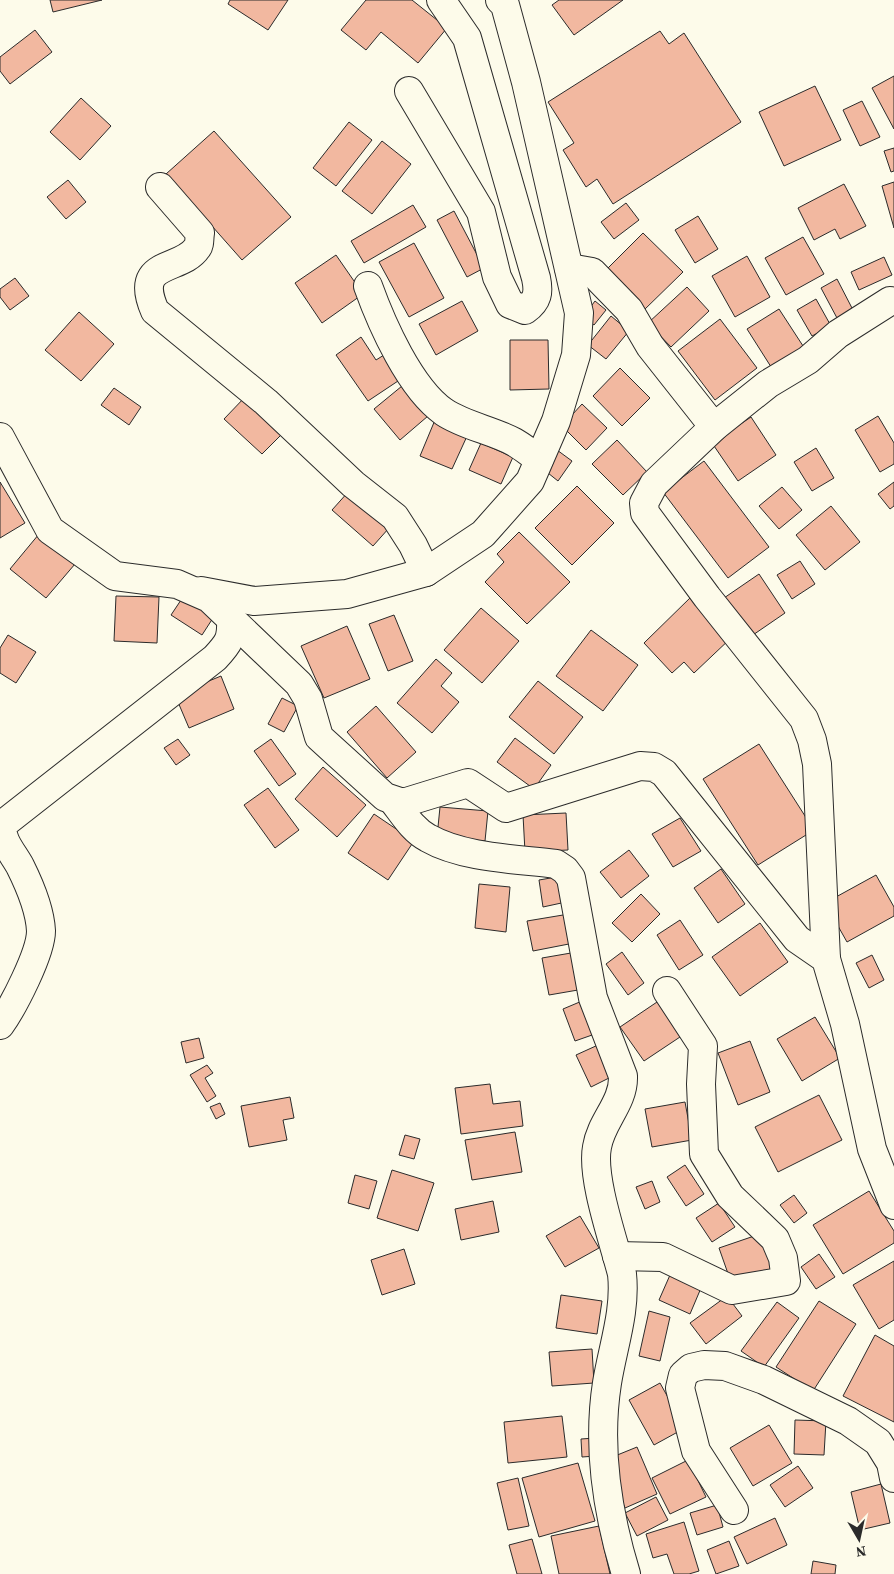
<svg xmlns="http://www.w3.org/2000/svg" width="894" height="1574" viewBox="0 0 894 1574" font-family="'Source Serif 4',serif">
<rect width="100%" height="100%" fill="#fdfbea"/>
<!-- building -->
<g fill="#f2b8a0" stroke="#2b2b2b">
<polygon points="50,0 102,0 53,12"/>
<polygon points="230,0 288,0 268,30 228,4"/>
<polygon points="366,0 412,0 447,28 418,63 381,32 366,50 341,30"/>
<polygon points="559,0 623,0 574,35 552,5"/>
<polygon points="35,30 52,52 10,84 0,71 0,57"/>
<polygon points="660,31 669,44 684,33 741,122 613,204 597,179 586,187 563,150 574,143 548,102"/>
<polygon points="894,76 894,129 872,88"/>
<polygon points="815,86 841,140 784,166 759,112"/>
<polygon points="81,98 111,126 80,160 50,132"/>
<polygon points="862,101 880,137 860,146 843,110"/>
<polygon points="349,122 372,140 336,186 313,168"/>
<polygon points="214,131 291,217 242,260 166,174"/>
<polygon points="382,141 411,164 372,214 342,191"/>
<polygon points="894,148 894,171 891,172 884,151"/>
<polygon points="68,180 86,202 66,219 47,197"/>
<polygon points="894,182 894,228 882,186"/>
<polygon points="844,184 866,226 840,239 835,229 814,240 798,208"/>
<polygon points="626,203 639,220 614,239 601,222"/>
<polygon points="413,205 426,227 364,263 351,241"/>
<polygon points="454,211 484,268 467,277 437,220"/>
<polygon points="698,216 718,249 695,263 675,230"/>
<polygon points="643,233 683,272 643,311 604,272"/>
<polygon points="803,237 824,274 786,295 765,258"/>
<polygon points="414,243 444,298 409,317 379,262"/>
<polygon points="336,255 363,294 322,323 295,283"/>
<polygon points="747,256 770,297 735,317 712,276"/>
<polygon points="884,257 892,275 859,290 851,272"/>
<polygon points="15,278 29,296 10,310 0,297 0,289"/>
<polygon points="837,279 853,310 837,318 821,288"/>
<polygon points="687,287 709,311 671,347 648,323"/>
<polygon points="816,299 831,326 812,336 797,310"/>
<polygon points="462,301 478,331 436,355 419,324"/>
<polygon points="595,301 606,310 594,325 583,317"/>
<polygon points="779,309 805,349 773,370 747,329"/>
<polygon points="79,312 114,344 81,381 45,350"/>
<polygon points="611,316 629,331 606,359 588,345"/>
<polygon points="720,319 757,368 715,400 678,351"/>
<polygon points="361,337 376,360 384,355 401,379 368,401 336,355"/>
<polygon points="510,340 548,340 549,389 510,390"/>
<polygon points="620,368 650,398 622,426 593,396"/>
<polygon points="402,386 428,416 400,440 374,409"/>
<polygon points="114,388 141,407 129,425 101,405"/>
<polygon points="246,396 285,431 262,454 224,419"/>
<polygon points="582,404 607,428 586,450 562,426"/>
<polygon points="878,416 894,443 894,464 880,472 855,430"/>
<polygon points="751,417 776,455 738,481 712,443"/>
<polygon points="435,420 468,434 452,469 420,456"/>
<polygon points="617,440 647,472 623,495 592,464"/>
<polygon points="481,443 513,457 501,484 469,470"/>
<polygon points="816,448 834,478 812,491 794,462"/>
<polygon points="557,450 572,461 558,481 543,469"/>
<polygon points="704,461 769,547 728,578 663,492"/>
<polygon points="0,482 25,523 0,538"/>
<polygon points="894,482 894,506 890,509 878,494"/>
<polygon points="577,486 614,523 572,565 535,528"/>
<polygon points="782,487 802,510 779,529 759,506"/>
<polygon points="349,491 389,528 373,546 332,510"/>
<polygon points="831,506 860,542 825,570 796,535"/>
<polygon points="519,532 570,582 527,624 485,582 504,562 497,554"/>
<polygon points="39,534 75,564 46,598 10,569"/>
<polygon points="800,561 815,584 792,599 777,575"/>
<polygon points="759,574 785,613 750,637 724,598"/>
<polygon points="116,596 159,597 157,643 114,641"/>
<polygon points="692,596 732,637 694,673 684,662 672,673 644,643"/>
<polygon points="183,597 213,618 202,635 171,615"/>
<polygon points="481,608 519,641 482,683 444,650"/>
<polygon points="394,615 413,661 388,671 369,624"/>
<polygon points="347,626 370,679 324,698 301,646"/>
<polygon points="591,630 638,665 603,711 556,676"/>
<polygon points="8,635 36,652 16,683 0,673 0,648"/>
<polygon points="436,659 452,673 441,686 459,702 432,733 397,703"/>
<polygon points="221,676 234,709 189,728 175,695"/>
<polygon points="538,681 583,717 554,754 509,717"/>
<polygon points="282,698 298,706 284,732 268,724"/>
<polygon points="376,706 416,752 387,778 347,732"/>
<polygon points="515,738 551,765 534,789 497,762"/>
<polygon points="178,739 190,755 176,765 164,748"/>
<polygon points="271,739 296,774 279,786 254,751"/>
<polygon points="759,744 814,830 758,865 703,779"/>
<polygon points="323,767 366,805 337,837 295,799"/>
<polygon points="268,788 299,830 275,848 244,805"/>
<polygon points="440,807 488,811 485,841 437,837"/>
<polygon points="566,813 568,850 525,852 523,815"/>
<polygon points="374,814 414,841 388,880 348,853"/>
<polygon points="680,818 701,851 673,867 652,834"/>
<polygon points="629,850 649,876 621,898 600,872"/>
<polygon points="721,869 745,904 718,923 694,888"/>
<polygon points="876,875 894,907 894,916 847,942 825,903"/>
<polygon points="562,876 566,902 543,907 539,880"/>
<polygon points="479,884 510,887 506,932 475,928"/>
<polygon points="641,894 660,914 632,942 612,923"/>
<polygon points="569,914 574,943 533,951 527,921"/>
<polygon points="680,920 703,955 679,970 657,935"/>
<polygon points="760,923 788,962 740,996 712,957"/>
<polygon points="622,952 644,983 628,995 606,964"/>
<polygon points="571,953 578,990 549,995 542,958"/>
<polygon points="872,955 884,980 869,988 856,963"/>
<polygon points="660,1000 683,1035 644,1061 620,1027"/>
<polygon points="582,1001 595,1034 575,1041 563,1009"/>
<polygon points="815,1017 840,1058 802,1081 777,1039"/>
<polygon points="199,1038 204,1058 186,1063 181,1042"/>
<polygon points="750,1041 770,1092 738,1105 718,1053"/>
<polygon points="598,1045 613,1076 591,1087 576,1055"/>
<polygon points="207,1065 213,1073 205,1078 216,1096 207,1102 190,1075"/>
<polygon points="490,1084 493,1104 520,1101 523,1126 461,1134 455,1088"/>
<polygon points="819,1095 842,1140 778,1172 755,1127"/>
<polygon points="290,1097 294,1118 283,1120 287,1140 249,1147 241,1106"/>
<polygon points="685,1102 692,1140 652,1147 645,1109"/>
<polygon points="220,1103 225,1114 216,1119 210,1107"/>
<polygon points="515,1132 522,1172 472,1180 465,1140"/>
<polygon points="405,1135 420,1139 414,1159 399,1155"/>
<polygon points="685,1165 704,1194 686,1206 667,1177"/>
<polygon points="392,1170 434,1183 418,1231 377,1218"/>
<polygon points="355,1175 377,1181 369,1209 348,1203"/>
<polygon points="652,1181 660,1202 645,1209 636,1187"/>
<polygon points="869,1191 894,1231 894,1243 843,1274 813,1225"/>
<polygon points="794,1195 807,1213 794,1223 780,1205"/>
<polygon points="493,1201 499,1232 461,1240 455,1209"/>
<polygon points="719,1203 735,1227 712,1242 696,1218"/>
<polygon points="580,1216 599,1248 565,1267 546,1236"/>
<polygon points="763,1233 775,1270 732,1285 719,1248"/>
<polygon points="404,1249 415,1284 382,1295 371,1260"/>
<polygon points="819,1254 835,1277 816,1289 801,1267"/>
<polygon points="894,1261 894,1320 879,1329 853,1285"/>
<polygon points="670,1275 701,1288 690,1314 659,1300"/>
<polygon points="561,1295 602,1301 597,1334 556,1328"/>
<polygon points="727,1296 742,1316 706,1344 690,1323"/>
<polygon points="819,1301 856,1324 813,1391 776,1367"/>
<polygon points="777,1302 799,1318 764,1367 741,1351"/>
<polygon points="649,1311 670,1317 660,1361 639,1356"/>
<polygon points="875,1335 894,1346 894,1422 843,1396"/>
<polygon points="592,1349 594,1383 552,1386 549,1352"/>
<polygon points="660,1383 685,1428 654,1445 629,1400"/>
<polygon points="562,1416 567,1457 508,1463 504,1422"/>
<polygon points="795,1420 826,1421 824,1455 794,1454"/>
<polygon points="769,1425 792,1463 753,1486 730,1448"/>
<polygon points="595,1438 596,1456 582,1457 581,1439"/>
<polygon points="637,1447 657,1494 625,1508 605,1460"/>
<polygon points="688,1460 706,1497 670,1514 652,1478"/>
<polygon points="578,1463 595,1521 539,1537 522,1478"/>
<polygon points="798,1466 813,1488 785,1507 770,1485"/>
<polygon points="518,1478 529,1526 508,1530 497,1483"/>
<polygon points="881,1484 890,1523 860,1530 851,1492"/>
<polygon points="656,1497 668,1520 637,1536 625,1513"/>
<polygon points="717,1505 723,1527 697,1535 690,1513"/>
<polygon points="775,1518 787,1545 747,1564 734,1537"/>
<polygon points="684,1522 699,1571 689,1574 674,1574 667,1554 653,1558 646,1534"/>
<polygon points="599,1526 610,1574 559,1574 551,1536"/>
<polygon points="532,1539 542,1574 517,1574 509,1545"/>
<polygon points="729,1541 739,1566 716,1574 707,1550"/>
<polygon points="813,1561 836,1565 835,1574 811,1574"/>
</g>
<g fill="none" stroke-linecap="round" stroke-linejoin="round">
<defs>
<g id="minor">
<path d="M 409,91 L 481,212 L 497,277 L 510,304 L 525,310 C 538,301 539,292 536,278 L 467,38 L 441,0"/>
<path d="M 160,187 L 200,233 C 199,238 200,245 197,248 C 181,272 132,259 155,311 L 266,402 L 353,484 L 395,517 L 413,545 L 426,572"/>
<polyline points="569,268 592,272 629,310 650,346 714,427"/>
<path d="M 368,286 C 382,325 410,388 444,412 C 465,426 492,430 514,442 C 523,447 531,454 539,459"/>
<polyline points="0,437 50,530 115,576 177,584 209,598 299,684 308,699 319,737 385,797 403,803 468,783 506,808 640,766 654,767 664,773 797,939 826,959 845,1024 872,1149 894,1205"/>
<polyline points="201,591 254,601 347,594 426,572 483,534 530,481 556,421 576,355 579,313 526,82 505,5 500,0"/>
<path d="M 394,802 C 404,815 413,830 428,838 C 463,858 517,859 556,864 L 565,870 L 571,878 L 593,998 L 623,1076 C 624,1103 601,1121 597,1147 C 591,1178 614,1242 622,1274 C 626,1311 613,1346 607,1383 C 597,1447 607,1512 626,1574"/>
<polyline points="826,959 817,764 812,740 804,719 707,597 645,513 644,503 654,484 714,427 768,384 808,360 838,334 890,301"/>
<path d="M 0,1025 C 13,1007 41,953 41,931 C 40,909 30,886 20,866 C 13,853 1,841 2,825 L 215,658 C 229,643 232,639 231,618"/>
<polyline points="617,1256 663,1257 732,1290 786,1281 783,1258 775,1239 730,1196 704,1154 701,1084 703,1046 667,991"/>
<polyline points="734,1510 696,1451 680,1388 683,1375 691,1368 704,1365 725,1366 764,1380 848,1421 878,1442 891,1463 894,1478"/>
</g>
</defs>
<!-- minor casing -->
<use href="#minor" stroke="#2b2b2b" stroke-width="30"/>
<!-- minor -->
<use href="#minor" stroke="#fdfbea" stroke-width="28"/>
</g>
<!-- north arrow -->
<g transform="translate(859 1539) rotate(171)" stroke="#fdfbea" stroke-width="4" paint-order="stroke">
<path d="M0-4L9 19L0 12L-9 19Z" fill="#2b2b2b"/>
<text y="-8" font-size="14" font-weight="bold" text-anchor="middle" fill="#2b2b2b">N</text>
</g>
</svg>
